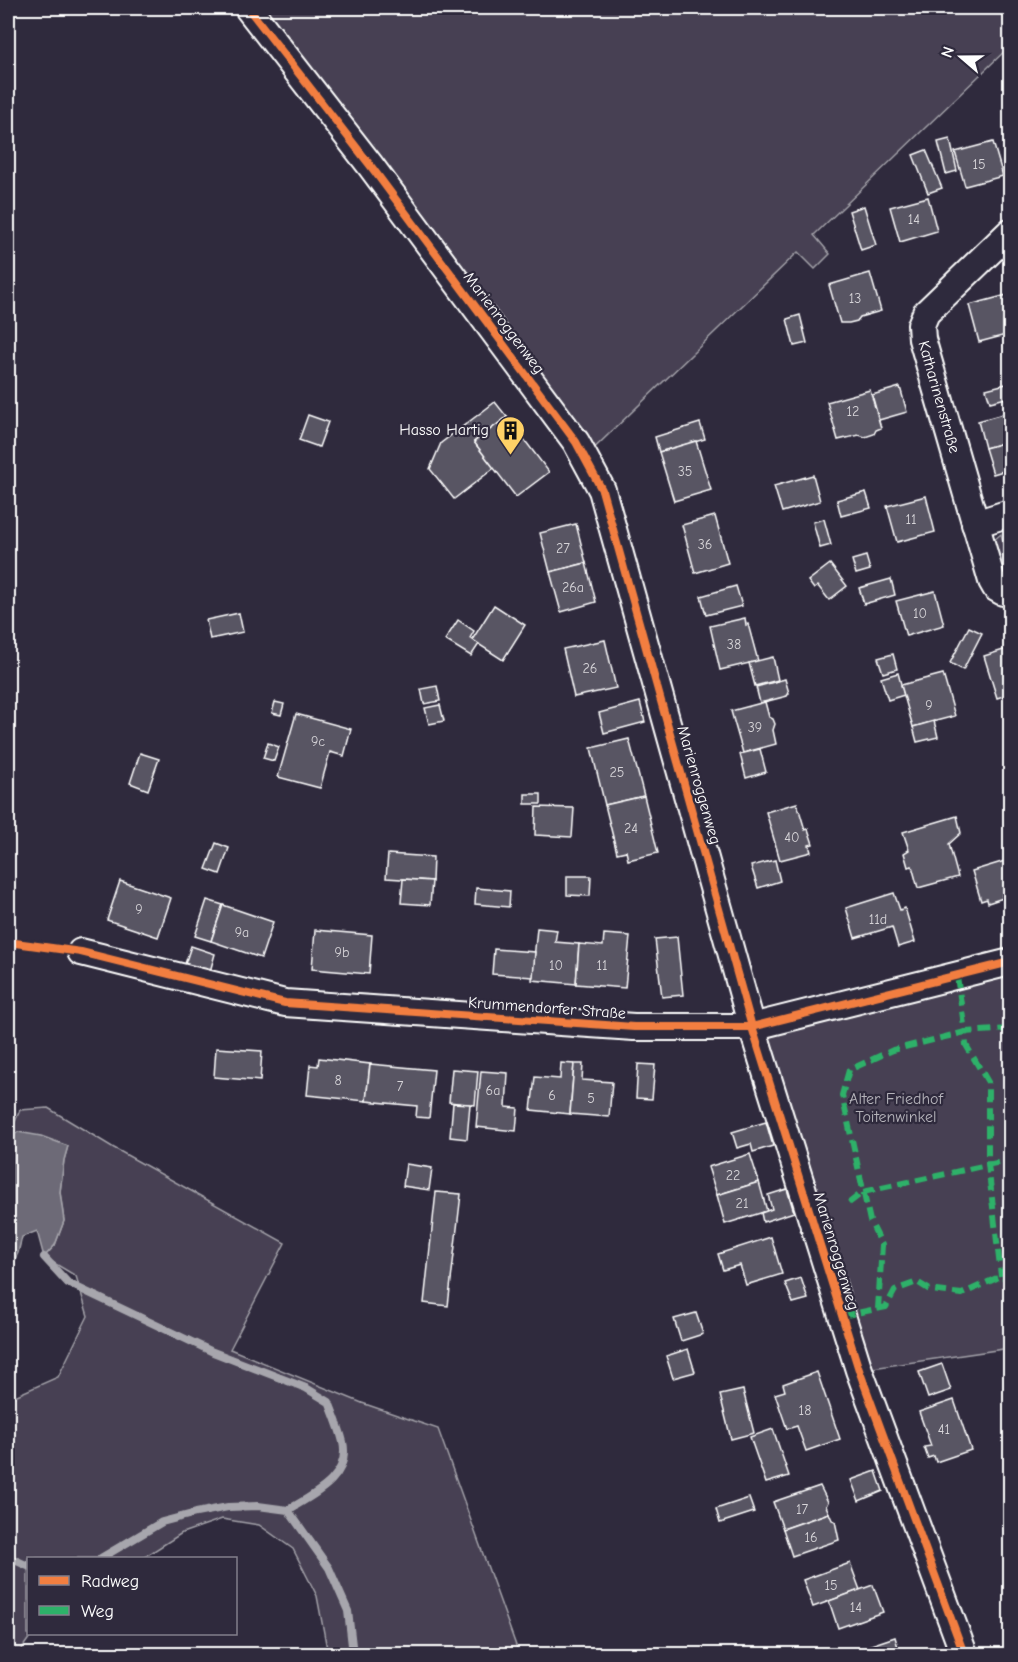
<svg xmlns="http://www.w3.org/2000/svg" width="1018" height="1662" viewBox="0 0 1018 1662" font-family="'Comic Neue',sans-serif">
<rect width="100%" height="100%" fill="#2f2a3d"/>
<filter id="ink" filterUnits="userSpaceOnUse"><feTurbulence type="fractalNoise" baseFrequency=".0167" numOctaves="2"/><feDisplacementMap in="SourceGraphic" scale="12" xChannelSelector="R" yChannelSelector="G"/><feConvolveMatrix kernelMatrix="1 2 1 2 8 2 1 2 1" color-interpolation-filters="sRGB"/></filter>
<g filter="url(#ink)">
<!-- green -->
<g fill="#464152" stroke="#a2a0a8" stroke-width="1.5">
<polygon points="248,8 1010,8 1010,46 814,235 830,254 815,269 798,252 585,457"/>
<polygon points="1001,534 1006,551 1010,551 1010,581 1003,577 994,546 994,540"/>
<polygon points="1010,962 1010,1348 859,1370 752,1027"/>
<polygon points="48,1108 114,1148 285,1243 230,1349 362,1403 438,1429 519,1654 328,1654 317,1596 293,1549 259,1525 222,1519 182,1533 143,1558 28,1558 28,1634 32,1634 18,1654 8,1654 8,1399 58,1377 88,1316 76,1276 44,1257 55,1245 64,1221 60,1192 64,1160 68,1146 18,1132 8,1138 20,1110"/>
</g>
<!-- water -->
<polygon fill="#6d6a77" stroke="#a7a6ad" stroke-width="1.5" points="18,1132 41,1136 68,1146 64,1160 60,1192 64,1221 55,1245 44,1257 37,1231 22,1237 18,1253 10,1269 8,1268 8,1138"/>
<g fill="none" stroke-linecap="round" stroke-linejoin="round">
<!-- stream -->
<g stroke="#a7a6ad" stroke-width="8">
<path d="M 44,1257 L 68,1283 L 213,1352 L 306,1388 L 329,1402 C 334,1415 340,1429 343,1442 C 351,1478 313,1495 288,1510 L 329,1568 L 348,1611 L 353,1654"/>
<polyline points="8,1557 28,1566"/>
<polyline points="101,1558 162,1522 196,1513 228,1507 258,1506 288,1510"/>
</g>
</g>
<!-- building -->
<g fill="#595564" stroke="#fff" stroke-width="1.5">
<polygon points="950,139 957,171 946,174 938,142"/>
<polygon points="993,142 1003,176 965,186 955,152"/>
<polygon points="926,150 942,188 928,193 913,155"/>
<polygon points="928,197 937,231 900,242 890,207"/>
<polygon points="864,206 876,245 861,250 849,211"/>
<polygon points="1010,272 1010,290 1006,273"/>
<polygon points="870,273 881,311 860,317 857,321 849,323 840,323 829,285"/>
<polygon points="1007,295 1010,308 1010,334 979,342 969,305"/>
<polygon points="800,315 807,343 794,346 787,319"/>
<polygon points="1010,383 1010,397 990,402 986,389"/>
<polygon points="900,387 907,412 879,420 872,395"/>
<polygon points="870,390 881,428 876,430 874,434 865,437 859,435 838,440 827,402"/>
<polygon points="495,402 507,417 474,442 494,468 454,499 430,469 441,443"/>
<polygon points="1010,412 1010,441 985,448 978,421"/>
<polygon points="308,415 328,422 319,447 299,440"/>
<polygon points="507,417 549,472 516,497 474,442"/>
<polygon points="700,423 705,439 659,452 655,437"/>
<polygon points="696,441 711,490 674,501 659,452"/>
<polygon points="1010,441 1010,469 993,474 985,448"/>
<polygon points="813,475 820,501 782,512 774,486"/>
<polygon points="866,492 871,508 841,516 837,500"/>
<polygon points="926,496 935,532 897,542 887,506"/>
<polygon points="715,516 728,563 695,573 682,525"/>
<polygon points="824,519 831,545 820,548 813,522"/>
<polygon points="576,524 586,563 550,572 540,533"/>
<polygon points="866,556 870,570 856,574 852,560"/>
<polygon points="586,563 596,602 561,612 550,572"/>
<polygon points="830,564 847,586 829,600 818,586 814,589 808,581"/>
<polygon points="891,579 895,595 864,604 859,588"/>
<polygon points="736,586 742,606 706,615 701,596"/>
<polygon points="935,591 944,625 906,636 896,601"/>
<polygon points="494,605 525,625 503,660 472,640"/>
<polygon points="239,613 243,632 210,639 206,620"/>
<polygon points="745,618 746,625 748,624 758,661 720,670 710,626"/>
<polygon points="458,620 474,631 470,638 479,644 471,656 445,640"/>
<polygon points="969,627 982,633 963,670 950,663"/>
<polygon points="605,640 616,688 574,697 563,649"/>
<polygon points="1010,648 1010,694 997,698 984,656"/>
<polygon points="893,654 897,669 883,673 878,658"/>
<polygon points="773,657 778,680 755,686 749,663"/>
<polygon points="898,673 904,695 888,700 881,678"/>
<polygon points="943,674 955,716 913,727 901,685"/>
<polygon points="785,679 789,693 787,696 760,703 756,687"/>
<polygon points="437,686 440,701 424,704 421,689"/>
<polygon points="275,702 284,704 281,715 272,713"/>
<polygon points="640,702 645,722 604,733 599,713"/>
<polygon points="765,702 769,717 773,719 775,724 773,730 776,744 743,753 731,711"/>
<polygon points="440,705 444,721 429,724 425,708"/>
<polygon points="296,714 351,729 344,756 330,752 320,788 278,777"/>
<polygon points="934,721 938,737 917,742 913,727"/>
<polygon points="629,739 644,796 605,805 591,748"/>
<polygon points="268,743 279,747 274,761 263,758"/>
<polygon points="760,749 766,772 746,778 740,754"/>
<polygon points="140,753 159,759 148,790 130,783"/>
<rect x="525" y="794" width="16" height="10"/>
<polygon points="644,796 658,853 628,860 626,851 617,853 605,805"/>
<polygon points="797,803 805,830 808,829 813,844 809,845 811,852 780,860 766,812"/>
<polygon points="536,807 574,808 572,837 535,835"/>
<polygon points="957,816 961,833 949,844 958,877 918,888 912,866 908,867 904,853 909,850 903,832"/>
<polygon points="216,843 229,848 220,874 206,869"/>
<polygon points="388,854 433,857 432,881 386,878"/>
<polygon points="775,860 780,881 758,888 751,866"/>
<polygon points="1005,861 1010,879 1010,892 1002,895 1003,898 988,903 987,899 981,901 972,871"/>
<polygon points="567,876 591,876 590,896 567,895"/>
<polygon points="403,879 432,881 430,905 401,903"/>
<polygon points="120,881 171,898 158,937 107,920"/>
<polygon points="476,888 510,891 509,907 475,904"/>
<polygon points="894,893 900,910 905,908 915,942 898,947 892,927 855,938 846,908"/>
<polygon points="207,900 223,905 211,941 195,936"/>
<polygon points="223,905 273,922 261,958 211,941"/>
<polygon points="537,928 557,930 555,942 579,944 576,984 532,980"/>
<polygon points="315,930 372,935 369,974 312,969"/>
<polygon points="604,934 630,936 625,988 576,984 579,944 603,946"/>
<polygon points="677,937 683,995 662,997 655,939"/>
<polygon points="191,946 215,954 209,975 184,967"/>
<polygon points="494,949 535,952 533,977 492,974"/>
<polygon points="216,1048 262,1051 260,1081 214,1077"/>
<polygon points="319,1058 370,1064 366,1101 307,1095 310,1065 318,1066"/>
<polygon points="561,1063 574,1064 570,1114 531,1110 535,1077 560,1079"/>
<polygon points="370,1064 434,1070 429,1118 416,1117 417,1106 366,1101"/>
<polygon points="574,1064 583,1064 582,1080 612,1082 609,1117 570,1114"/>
<polygon points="638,1064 655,1065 652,1099 636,1098"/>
<polygon points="452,1069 478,1071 475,1105 449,1102"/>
<polygon points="481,1071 508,1073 506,1107 518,1108 516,1131 476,1127"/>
<polygon points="453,1103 470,1104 467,1139 450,1137"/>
<polygon points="766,1122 773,1146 753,1152 751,1144 737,1148 732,1132"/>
<polygon points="750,1154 759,1182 717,1195 708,1167"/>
<polygon points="406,1164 432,1168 429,1190 403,1186"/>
<polygon points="759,1182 767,1211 725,1224 717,1195"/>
<polygon points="787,1189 794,1212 763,1222 761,1213 772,1209 768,1195"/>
<polygon points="436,1192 461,1194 448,1306 424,1303"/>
<polygon points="771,1237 782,1274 746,1285 740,1265 723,1270 718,1254"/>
<polygon points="801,1278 808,1299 793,1303 785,1283"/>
<polygon points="696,1313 703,1334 681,1341 674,1319"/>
<polygon points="688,1349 695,1372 673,1378 666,1356"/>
<polygon points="942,1364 951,1390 928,1398 919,1372"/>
<polygon points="817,1372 840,1439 806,1451 797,1426 787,1429 775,1394 785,1391 783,1384"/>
<polygon points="743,1390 754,1433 731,1439 720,1395"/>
<polygon points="954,1400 971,1450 936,1462 934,1456 928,1458 924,1447 931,1446 919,1412"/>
<polygon points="773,1429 789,1476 766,1483 750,1437"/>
<polygon points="876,1471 883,1491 859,1501 851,1480"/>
<polygon points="820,1486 828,1502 826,1506 829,1513 783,1529 773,1502"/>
<polygon points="749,1498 754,1512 720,1523 716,1509"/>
<polygon points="829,1513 832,1520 835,1521 839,1540 792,1556 783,1529"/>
<polygon points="850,1563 860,1590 813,1607 803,1580"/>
<polygon points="873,1585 883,1612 838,1628 829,1601"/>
<polygon points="895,1637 900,1654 847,1654 847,1653"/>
<polygon points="816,1650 817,1654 802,1654"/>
</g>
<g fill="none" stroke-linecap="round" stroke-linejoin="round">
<defs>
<g id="street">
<polyline points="248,8 370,165 576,442 602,490 752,1027 859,1370 964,1654"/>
<polyline points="1010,232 926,313 921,325 922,339 992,581 996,588 1003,592 1010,589"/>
<polyline points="975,524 1010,513"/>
<polyline points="81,952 285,1003 634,1027 752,1027 1010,962"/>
</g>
</defs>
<!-- street casing -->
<use href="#street" stroke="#fff" stroke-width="30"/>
<!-- street -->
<use href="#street" stroke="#2f2a3d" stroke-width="26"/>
<!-- quiet -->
<g stroke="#2db169" stroke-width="6" stroke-dasharray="12 6" stroke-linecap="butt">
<polyline points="957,976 965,1032 1010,1029"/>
<polyline points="849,1203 863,1192 1010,1160"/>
<polyline points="878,1309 882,1245 870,1221 842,1095 849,1070 893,1050 965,1032 966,1045 988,1082 988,1164 1001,1276"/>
<polyline points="842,1316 886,1307 895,1290 917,1282 930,1290 962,1294 1001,1276 1010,1280"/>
</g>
<defs>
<g id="cycleway">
<polyline points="248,8 370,165 576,442 602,490 752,1027 859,1370 964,1654"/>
<polyline points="8,942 81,952 285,1003 634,1027 752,1027 1010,962"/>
</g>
</defs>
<!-- cycleway casing -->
<use href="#cycleway" stroke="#2f2a3d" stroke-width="11"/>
<!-- cycleway -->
<use href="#cycleway" stroke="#f27e40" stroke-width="8"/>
</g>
</g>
<!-- icons -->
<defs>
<symbol id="building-pin" viewBox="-11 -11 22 30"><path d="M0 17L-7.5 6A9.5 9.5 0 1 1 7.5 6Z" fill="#ffd166" stroke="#2f2a3d"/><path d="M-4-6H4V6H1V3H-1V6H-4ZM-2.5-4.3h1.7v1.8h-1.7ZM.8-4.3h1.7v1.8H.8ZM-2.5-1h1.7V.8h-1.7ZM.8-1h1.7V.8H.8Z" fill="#111"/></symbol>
</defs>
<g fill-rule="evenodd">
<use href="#building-pin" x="494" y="414" width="33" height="45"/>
</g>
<g text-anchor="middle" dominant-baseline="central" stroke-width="4.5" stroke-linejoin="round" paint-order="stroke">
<!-- number labels -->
<g font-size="14" fill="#d6d4d8">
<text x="979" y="164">15</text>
<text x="914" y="219">14</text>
<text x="855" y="298">13</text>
<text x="853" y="411">12</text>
<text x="685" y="471">35</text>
<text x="911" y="519">11</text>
<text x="705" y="544">36</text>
<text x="563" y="548">27</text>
<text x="573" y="587">26a</text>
<text x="920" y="613">10</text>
<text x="734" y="644">38</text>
<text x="590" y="668">26</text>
<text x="929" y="705">9</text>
<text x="755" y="727">39</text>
<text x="318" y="741">9c</text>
<text x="617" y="772">25</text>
<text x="631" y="828">24</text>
<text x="792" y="837">40</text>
<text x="139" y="909">9</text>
<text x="878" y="919">11d</text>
<text x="242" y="932">9a</text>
<text x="342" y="952">9b</text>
<text x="556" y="965">10</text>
<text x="602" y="965">11</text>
<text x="338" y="1080">8</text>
<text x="400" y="1086">7</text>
<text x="493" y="1090">6a</text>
<text x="552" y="1095">6</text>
<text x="591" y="1098">5</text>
<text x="733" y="1175">22</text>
<text x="742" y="1203">21</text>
<text x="805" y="1410">18</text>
<text x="944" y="1429">41</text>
<text x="802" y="1509">17</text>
<text x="811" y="1537">16</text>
<text x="831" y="1585">15</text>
<text x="856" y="1607">14</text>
</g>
<!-- street labels -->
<g font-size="16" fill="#fff" stroke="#2f2a3d">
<text transform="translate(504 323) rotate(53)">Marienroggenweg</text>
<text transform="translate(939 397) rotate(74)">Katharinenstraße</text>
<text transform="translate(699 785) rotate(74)">Marienroggenweg</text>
<text transform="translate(547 1008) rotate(4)">Krummendorfer Straße</text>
<text transform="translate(836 1251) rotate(73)">Marienroggenweg</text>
</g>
<!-- poi labels -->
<g font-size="16" fill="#fff" stroke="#2f2a3d" text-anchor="end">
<text x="489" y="430">Hasso Hartig</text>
</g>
<!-- park labels -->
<g font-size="16" fill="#b5b3ba" stroke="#2f2a3d">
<text x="896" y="1099">Alter Friedhof<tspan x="896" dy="18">Toitenwinkel</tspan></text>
</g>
</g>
<!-- margin -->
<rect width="1018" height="1662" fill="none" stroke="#2f2a3d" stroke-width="30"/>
<rect x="15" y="15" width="988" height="1632" fill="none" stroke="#fff" stroke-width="2" filter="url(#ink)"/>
<!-- legend -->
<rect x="27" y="1557" width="210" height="78" fill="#2f2a3d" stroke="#827f8b" stroke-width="1.5"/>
<rect x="39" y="1576" width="30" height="9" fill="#f27e40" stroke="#827f8b" stroke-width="1.5"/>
<text x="81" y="1587" font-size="18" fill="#ffffff">Radweg</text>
<rect x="39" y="1606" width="30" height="9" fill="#2db169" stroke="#827f8b" stroke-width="1.5"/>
<text x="81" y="1617" font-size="18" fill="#ffffff">Weg</text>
<!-- north arrow -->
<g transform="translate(961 57) rotate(290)" stroke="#2f2a3d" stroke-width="4.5" paint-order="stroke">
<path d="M0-4.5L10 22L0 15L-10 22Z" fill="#ffffff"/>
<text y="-9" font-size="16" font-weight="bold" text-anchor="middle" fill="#ffffff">N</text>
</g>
</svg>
